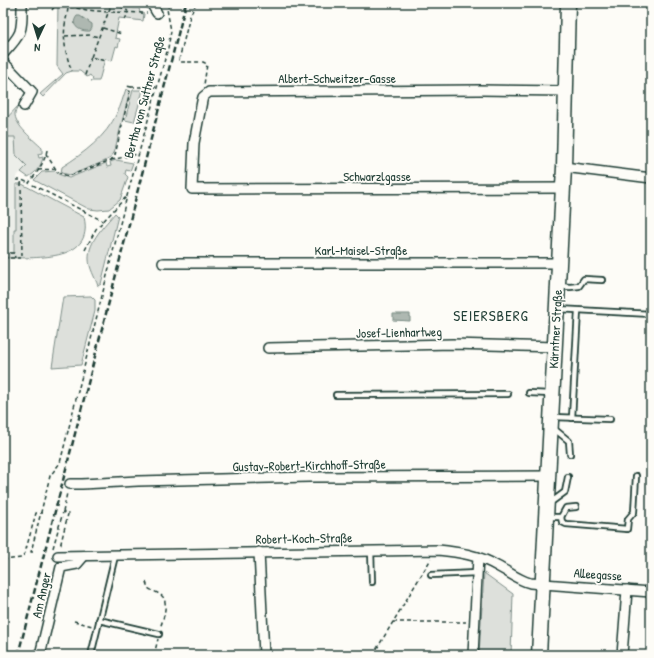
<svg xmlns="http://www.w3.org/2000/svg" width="654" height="658" viewBox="0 0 654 658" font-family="'Patrick Hand',sans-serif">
<rect width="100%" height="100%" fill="#fdfcf7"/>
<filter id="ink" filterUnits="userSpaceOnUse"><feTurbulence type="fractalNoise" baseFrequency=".025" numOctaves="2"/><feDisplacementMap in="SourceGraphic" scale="8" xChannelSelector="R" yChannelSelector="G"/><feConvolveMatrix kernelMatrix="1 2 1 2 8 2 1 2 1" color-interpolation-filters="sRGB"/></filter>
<g filter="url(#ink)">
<!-- built -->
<polygon fill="#eceee9" points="3,137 15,137 16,155 27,166 16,177 16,229 13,229 14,252 3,251"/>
<!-- green -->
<g fill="#dde0db" stroke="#7e8e88">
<polygon points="58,3 133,3 133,8 139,8 140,13 144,14 143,21 119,18 115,38 120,39 118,47 116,46 112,61 105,59 99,81 91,81 93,79 90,75 87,77 80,71 72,71 66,73 43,97 40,94 63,74 57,66"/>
<path d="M 126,89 L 130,91 L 114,153 L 109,159 L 103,162 L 71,175 L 61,173 L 62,167 C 84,153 106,137 117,113 C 121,106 123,97 126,89 Z"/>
<polygon points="133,90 143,90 134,122 125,120"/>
<path d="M 20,104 C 18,107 16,110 15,113 C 14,125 34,140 42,148 L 42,153 L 38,154 L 39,158 L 43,157 C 42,165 35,174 28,177 L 21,172 L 27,166 L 16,155 L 15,137 L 3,137 L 3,122 Z"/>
<polygon points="116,160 133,163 130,171 126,170 125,174 128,177 120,200 109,209 98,210 89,209 34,180 42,172 55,171 58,174 69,178 106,163 107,167 111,166 110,162"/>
<path d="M 16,184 L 22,184 L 84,217 C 95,264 32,257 3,258 L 3,253 L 14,253 L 14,229 L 16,229 Z"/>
<path d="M 115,213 L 118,216 L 101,284 L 98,286 C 95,277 89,268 89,259 C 88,241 105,225 115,213 Z"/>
<polygon points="91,296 95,300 95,311 81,365 52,367 63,297"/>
<polygon points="484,573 513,594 511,655 479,655"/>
</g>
<!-- water -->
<g fill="#aeb8b1" stroke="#75877f">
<path d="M 77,16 L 80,16 L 92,24 L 92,28 L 90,31 C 81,32 69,26 77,16 Z"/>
<polygon points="393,314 410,314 410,321 393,320"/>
</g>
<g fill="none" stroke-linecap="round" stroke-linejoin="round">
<defs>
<g id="lane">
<polyline points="559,286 570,287 579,286 584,279 602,280"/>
<polyline points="558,309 651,314"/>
<polyline points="529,393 551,394"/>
<polyline points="336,395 508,394"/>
<polyline points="553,417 610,419"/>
<polyline points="572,418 578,311"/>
<polyline points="553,428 569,441 570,454"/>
<polyline points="550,503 565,492 568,477"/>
<polyline points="548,517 561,517 562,522 566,524 627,529 628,519 634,512 636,476"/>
<polyline points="561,517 566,508 576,507"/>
<polyline points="371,550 372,582"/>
<polyline points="431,575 477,573"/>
<polyline points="99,620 159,634"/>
<polyline points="91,655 115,556"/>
</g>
<g id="street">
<polyline points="151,3 157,13"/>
<path d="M 3,54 C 23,33 22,32 22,3"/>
<polyline points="3,62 32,92 24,106"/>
<polyline points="564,167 651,178"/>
<polyline points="563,188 192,189 194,143 202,101 203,97 209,92 480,90 566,91"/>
<polyline points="163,263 559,263"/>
<polyline points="268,348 453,344 555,347"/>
<polyline points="70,484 82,484 138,481 309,477 549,476"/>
<polyline points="259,552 264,655"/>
<path d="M 58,556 L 438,550 C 458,552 479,555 497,566 C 509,572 518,580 530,583 L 651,592"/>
<polyline points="40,655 61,567 77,564 84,556"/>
<polyline points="473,655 478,557"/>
<polyline points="622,655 627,590"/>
</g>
<polyline id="primary" points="539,655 564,167 568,3"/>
</defs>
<!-- lane casing -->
<use href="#lane" stroke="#1f3d34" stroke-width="8"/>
<!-- street casing -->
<use href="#street" stroke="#1f3d34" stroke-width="12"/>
<!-- primary casing -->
<use href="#primary" stroke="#1f3d34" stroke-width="17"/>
<!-- path -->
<g stroke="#1f3d34" stroke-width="1.5" stroke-dasharray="4 3" stroke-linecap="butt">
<path d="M 65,3 L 68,6 C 68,12 66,18 65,25 C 63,40 66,57 72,71"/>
<polyline points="114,3 128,11"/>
<polyline points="196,3 190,16 179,60 180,62 203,62 207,64 204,85"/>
<polyline points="52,10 56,4 87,10 108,12 147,13"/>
<polyline points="125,20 128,12"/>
<polyline points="103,28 122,34"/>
<polyline points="65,36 90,35 99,37"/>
<polyline points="91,57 112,3"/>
<polyline points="85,75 91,57 105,61"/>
<polyline points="131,87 157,87"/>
<path d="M 47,150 C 45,162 36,174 29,183 L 103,221"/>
<polyline points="46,154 57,171 61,174 69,176 111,160 115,155 131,87 127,86"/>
<polyline points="111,160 138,154"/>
<polyline points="38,170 56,169"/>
<polyline points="16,180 22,180 29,183"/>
<polyline points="85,250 96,229 126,197"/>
<polyline points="3,253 14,253 15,258"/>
<polyline points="3,258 22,258 21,184 22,180"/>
<polyline points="63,512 67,493"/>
<polyline points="53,548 63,512 68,514 60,547"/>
<polyline points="33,552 31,552 50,476 60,463 127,196 168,48 171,31 167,9 170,3"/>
<polyline points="3,560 21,558 25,553 36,513 42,513"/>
<path d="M 146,582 L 148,588 C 152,591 159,593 162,596 C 169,602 163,620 160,628"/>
<polyline points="74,621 92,626"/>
<polyline points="393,622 466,622"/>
<polyline points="154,655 158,639"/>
<polyline points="373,655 431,559"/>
</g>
<!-- lane -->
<use href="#lane" stroke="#fdfcf7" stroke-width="4.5"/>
<!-- street -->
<use href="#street" stroke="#fdfcf7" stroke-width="9"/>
<!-- primary -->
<use href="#primary" stroke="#fdfcf7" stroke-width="14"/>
<!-- rail -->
<polyline stroke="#1f3d34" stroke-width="2.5" stroke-dasharray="6 3" stroke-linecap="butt" points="18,655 186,3"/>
</g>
</g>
<g text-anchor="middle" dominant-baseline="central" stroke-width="3.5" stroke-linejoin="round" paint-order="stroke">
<!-- street labels -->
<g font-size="13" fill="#1f3d34" stroke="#fdfcf7">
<text x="337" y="78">Albert-Schweitzer-Gasse</text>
<text transform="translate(144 97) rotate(-75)">Bertha von Suttner Straße</text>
<text x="377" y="176">Schwarzlgasse</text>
<text x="361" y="250">Karl-Maisel-Straße</text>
<text transform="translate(555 329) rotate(-87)">Kärntner Straße</text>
<text transform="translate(399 332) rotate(-1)">Josef-Lienhartweg</text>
<text transform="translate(309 465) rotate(-1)">Gustav-Robert-Kirchhoff-Straße</text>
<text transform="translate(304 538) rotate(-1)">Robert-Koch-Straße</text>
<text transform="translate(598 574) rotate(4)">Alleegasse</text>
<text transform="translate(41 595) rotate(-77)">Am Anger</text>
</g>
<!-- quarter labels -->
<g font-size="15" letter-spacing="1" fill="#1f3d34" stroke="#fdfcf7">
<text x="491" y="315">SEIERSBERG</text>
</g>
</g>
<!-- margin -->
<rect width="654" height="658" fill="none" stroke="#fdfcf7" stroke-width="16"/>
<rect x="8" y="8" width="638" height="642" fill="none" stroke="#1f3d34" stroke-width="1.5" filter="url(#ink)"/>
<!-- north arrow -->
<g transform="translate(38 38) rotate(184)" stroke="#fdfcf7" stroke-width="3" paint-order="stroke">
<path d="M0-3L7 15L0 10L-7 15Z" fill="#1f3d34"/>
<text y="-6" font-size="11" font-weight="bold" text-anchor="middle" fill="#1f3d34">N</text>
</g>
</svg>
